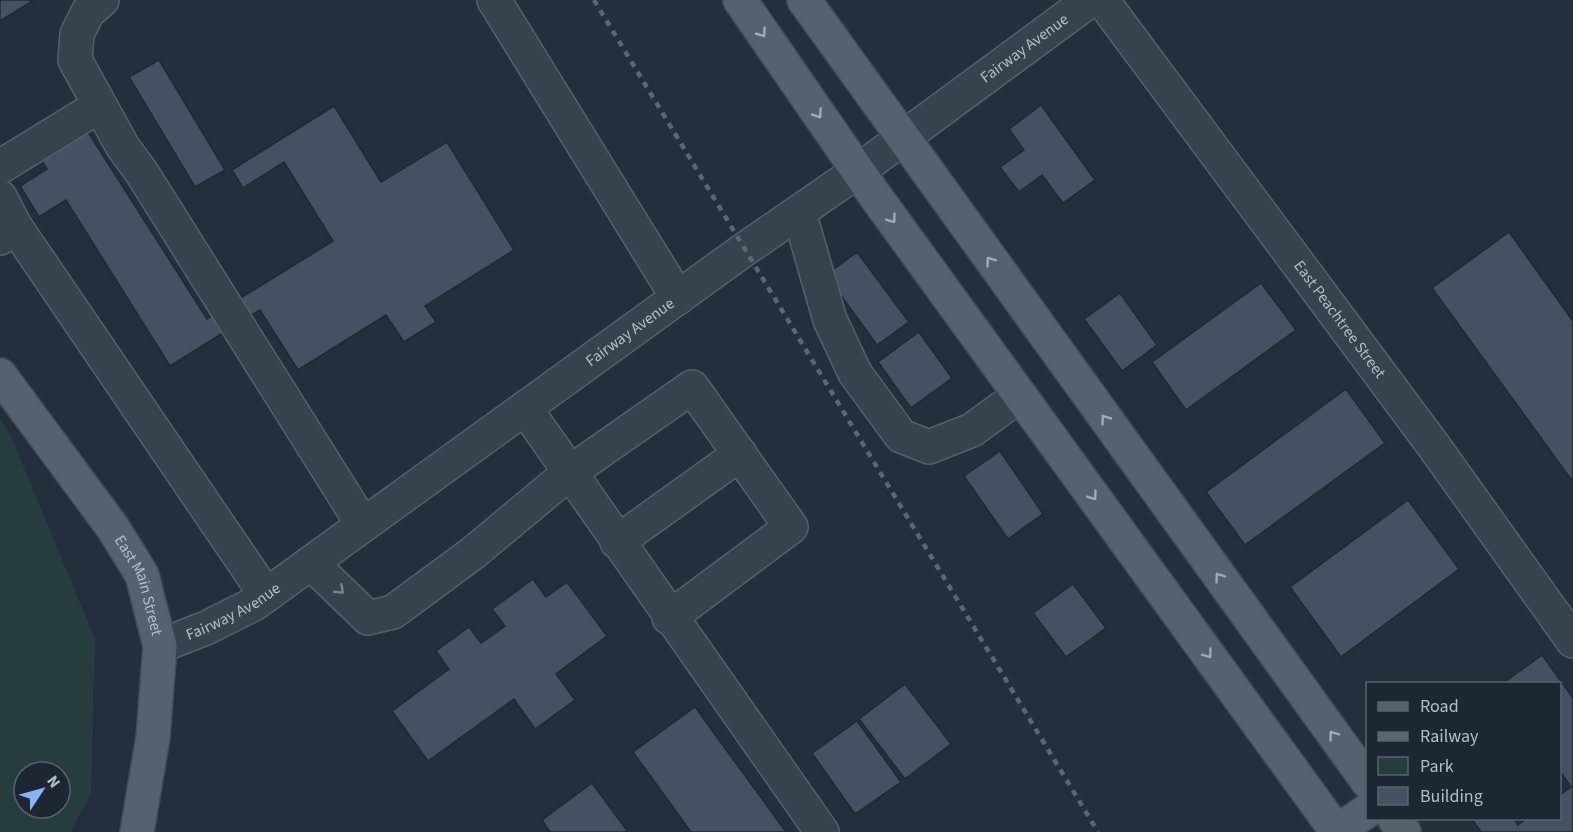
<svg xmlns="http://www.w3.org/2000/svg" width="1573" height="832" viewBox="0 0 1573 832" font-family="'Source Sans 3',sans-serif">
<rect width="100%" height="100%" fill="#242f3e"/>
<!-- green -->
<path fill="#263c3f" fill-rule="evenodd" d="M 0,420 L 10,434 L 95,639 L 91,793 L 71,832 L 0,832 ZM 24,772 L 60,772 L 60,808 L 24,808 Z"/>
<!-- building -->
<g fill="#455162" stroke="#1f2835" stroke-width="1.5">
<polygon points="0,0 34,0 0,21"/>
<polygon points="159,60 225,170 195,187 129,77"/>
<polygon points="1041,105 1095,180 1063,203 1042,175 1019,192 1000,167 1024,150 1009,129"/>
<polygon points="334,106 381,182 447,142 514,250 425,306 436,322 404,342 386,315 298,370 260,310 170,366 66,200 39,217 20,186 47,169 42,161 88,132 207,319 333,241 284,162 243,188 232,170"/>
<polygon points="1509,232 1573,321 1573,482 1432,288"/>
<polygon points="857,252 909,322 877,345 826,275"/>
<polygon points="1261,283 1296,330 1186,410 1152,362"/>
<polygon points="1120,293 1157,345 1122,371 1084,319"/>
<polygon points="919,332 952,378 911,408 878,362"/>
<polygon points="1346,389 1385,443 1245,545 1206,492"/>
<polygon points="1000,451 1043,514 1008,539 964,476"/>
<polygon points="1408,500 1459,569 1341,657 1290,587"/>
<polygon points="533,579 546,597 567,582 607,636 556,674 575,700 535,729 514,699 428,761 392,711 449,669 436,651 469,627 481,643 505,626 492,609"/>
<polygon points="1073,584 1106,628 1066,657 1033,613"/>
<polygon points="1542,655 1573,698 1573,832 1481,832 1471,818 1513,818 1518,825 1527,818 1560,818 1560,795 1571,787 1560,771 1560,684 1502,684"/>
<polygon points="905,684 951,744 905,779 859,719"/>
<polygon points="695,707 786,832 691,832 633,752"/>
<polygon points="857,721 901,782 855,814 812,753"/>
<polygon points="592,783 628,832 550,832 542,820"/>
</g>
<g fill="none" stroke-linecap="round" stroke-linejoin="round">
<defs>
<g id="minor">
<polyline points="102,0 88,12 77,34 75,60 123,147 142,173 363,525"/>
<polyline points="494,0 678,298"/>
<path id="s1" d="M 1102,0 L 1433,445 L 1573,641"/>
<polyline points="0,167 99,106"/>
<polyline points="0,197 15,226"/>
<polyline points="799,212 830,320 855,373 901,436 929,447 972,430 1020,395"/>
<polyline points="0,238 15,226 266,595"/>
<polyline points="525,408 822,832"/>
<polyline points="617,542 740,454"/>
<polyline points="311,563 368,618 393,612 473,553 569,473 692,387 791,527 669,618"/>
<path id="s2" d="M 160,646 L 206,628 L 254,604 L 745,249 L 858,171 L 1090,0"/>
</g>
<g id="major">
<polyline points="740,0 876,197 1337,832"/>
<polyline points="804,0 1368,782"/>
<path id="s3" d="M 0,375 L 113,528 L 142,575 L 160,646 L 153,737 L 137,832"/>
<polyline points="1394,818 1404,832"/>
<polyline points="1337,832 1368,810"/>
</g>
</defs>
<!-- minor casing -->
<use href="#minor" stroke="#565f6c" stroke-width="36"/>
<!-- major casing -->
<use href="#major" stroke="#414a57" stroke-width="36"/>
<!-- minor -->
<use href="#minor" stroke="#38414e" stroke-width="33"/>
<!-- major -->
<use href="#major" stroke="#56606e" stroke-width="33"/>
<!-- rail -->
<polyline stroke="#5a6575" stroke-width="4.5" stroke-dasharray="6 6" stroke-linecap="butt" points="594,0 1098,832"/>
</g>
<!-- one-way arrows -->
<defs><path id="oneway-chevron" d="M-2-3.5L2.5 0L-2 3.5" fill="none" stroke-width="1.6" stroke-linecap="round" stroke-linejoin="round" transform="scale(1.5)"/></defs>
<g stroke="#a1aab7">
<use href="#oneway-chevron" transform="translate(762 33) rotate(55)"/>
<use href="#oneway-chevron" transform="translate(818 114) rotate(55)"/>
<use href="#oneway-chevron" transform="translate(892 219) rotate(54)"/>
<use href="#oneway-chevron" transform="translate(990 261) rotate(-126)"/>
<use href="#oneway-chevron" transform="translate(1105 419) rotate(-126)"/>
<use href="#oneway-chevron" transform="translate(1093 496) rotate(54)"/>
<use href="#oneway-chevron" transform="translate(1219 577) rotate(-126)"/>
<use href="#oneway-chevron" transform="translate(1208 654) rotate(54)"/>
<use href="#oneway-chevron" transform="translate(1333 735) rotate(-126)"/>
</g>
<use stroke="#7c8592" href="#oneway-chevron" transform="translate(340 590) rotate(44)"/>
<g text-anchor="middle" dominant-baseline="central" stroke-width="5" stroke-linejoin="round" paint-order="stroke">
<!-- street labels -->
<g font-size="16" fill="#b4bcc9" stroke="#1d2633">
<text stroke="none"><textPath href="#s2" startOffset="1053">Fairway Avenue</textPath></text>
<text stroke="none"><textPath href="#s1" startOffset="398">East Peachtree Street</textPath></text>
<text stroke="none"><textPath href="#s2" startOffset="567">Fairway Avenue</textPath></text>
<text stroke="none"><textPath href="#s3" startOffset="254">East Main Street</textPath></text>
<text stroke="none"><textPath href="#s2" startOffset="81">Fairway Avenue</textPath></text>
</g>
</g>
<!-- legend -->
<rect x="1366" y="682" width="195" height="138" fill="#1d2633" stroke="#59626f" stroke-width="1.5"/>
<rect x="1378" y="702" width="30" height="9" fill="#56606e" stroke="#59626f" stroke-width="1.5"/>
<text x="1420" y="712" font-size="18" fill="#b4bcc9">Road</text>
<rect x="1378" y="732" width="30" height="9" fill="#5a6575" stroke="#59626f" stroke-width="1.5"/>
<text x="1420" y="742" font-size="18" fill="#b4bcc9">Railway</text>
<rect x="1378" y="757" width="30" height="18" fill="#263c3f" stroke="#59626f" stroke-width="1.5"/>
<text x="1420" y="772" font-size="18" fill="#b4bcc9">Park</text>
<rect x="1378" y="787" width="30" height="18" fill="#455162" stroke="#59626f" stroke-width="1.5"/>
<text x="1420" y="802" font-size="18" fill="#b4bcc9">Building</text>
<!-- north arrow -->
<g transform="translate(42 790) rotate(54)"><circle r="28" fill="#1d2633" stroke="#59626f" stroke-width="1.5"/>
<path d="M0-4.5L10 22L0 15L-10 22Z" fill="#8ab4f8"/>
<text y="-9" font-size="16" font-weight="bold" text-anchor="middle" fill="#b4bcc9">N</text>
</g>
</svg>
